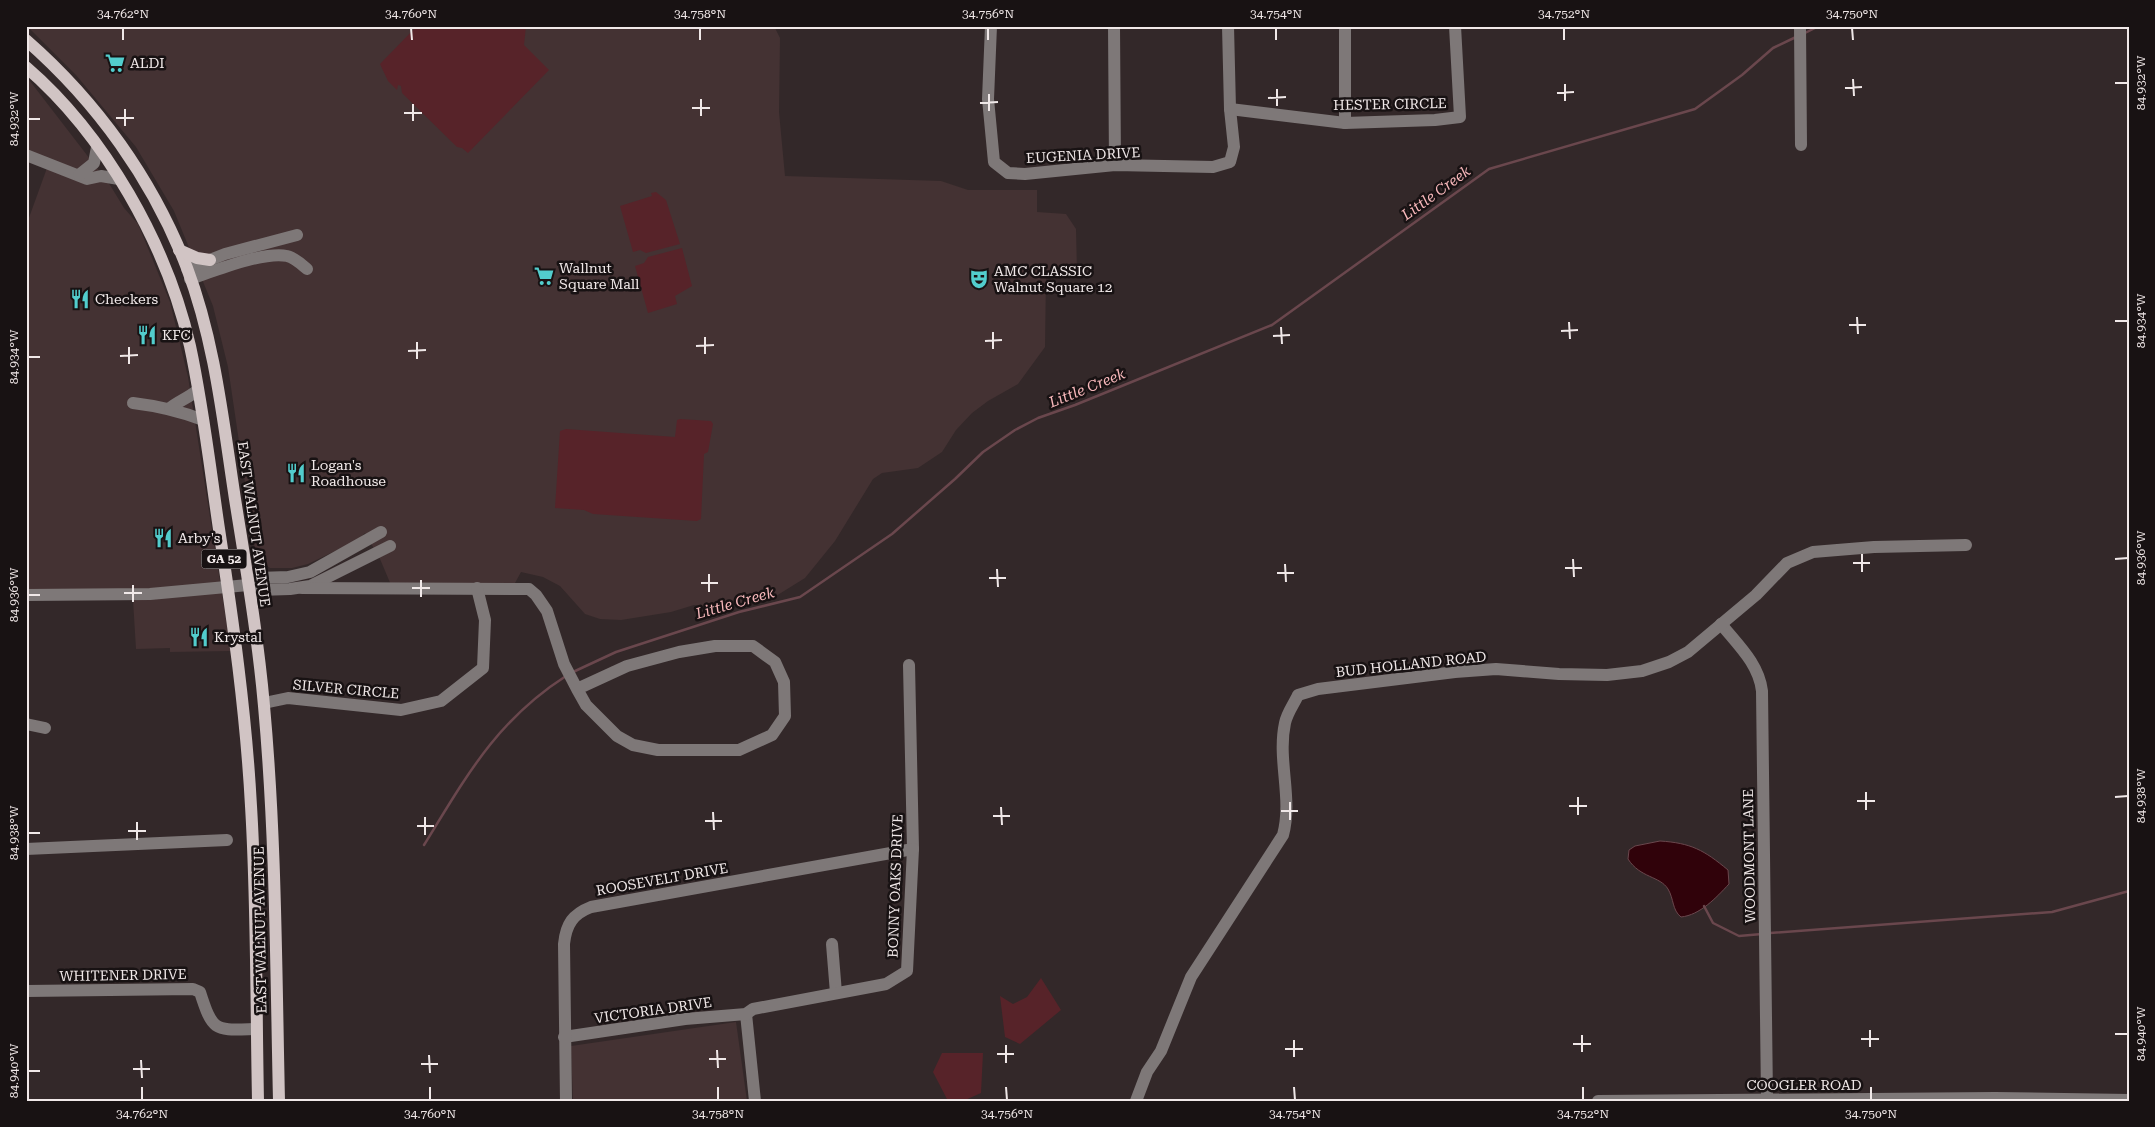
<svg xmlns="http://www.w3.org/2000/svg" width="2155" height="1127" viewBox="0 0 2155 1127" font-family="'Roboto Serif',serif">
<rect width="100%" height="100%" fill="#332829"/>
<!-- built -->
<g fill="#443233">
<polygon points="27,26 774,26 780,38 779,112 785,176 941,181 968,190 1037,190 1037,212 1066,214 1076,229 1077,272 1046,276 1045,347 1018,384 988,401 972,413 956,430 942,452 918,468 882,473 873,479 835,541 805,578 776,596 745,606 721,601 706,606 694,605 671,612 621,620 600,619 585,614 560,586 543,577 521,572 515,583 391,585 380,559 365,533 358,540 308,564 292,568 270,568 256,557 228,367 213,306 174,211 136,147 76,75"/>
<polygon points="26,76 110,185 124,208 138,224 170,302 188,377 231,651 170,652 170,648 136,649 133,600 26,589 26,226 47,168 26,160"/>
<polygon points="736,1022 747,1101 573,1101 571,1046"/>
</g>
<!-- green -->
<g fill="#572329">
<polygon points="417,26 526,26 524,45 549,70 468,153 462,148 457,147 402,93 401,86 398,85 397,90 388,81 380,64"/>
<polygon points="656,192 666,200 680,244 646,253 640,250 633,252 620,206 652,196 651,193"/>
<polygon points="682,248 692,286 675,296 677,304 648,313 635,266 644,263 648,257"/>
<polygon points="680,419 711,421 713,424 708,452 704,454 701,519 697,521 593,514 584,510 555,508 560,431 566,429 675,437 677,420"/>
<polygon points="1041,978 1061,1010 1020,1044 1005,1037 1000,996 1013,1004 1027,997"/>
<polygon points="942,1053 983,1053 981,1093 963,1101 948,1101 933,1072"/>
</g>
<!-- water -->
<path fill="#30020a" stroke="#6a474d" d="M 1660,841 C 1691,843 1704,850 1728,870 L 1729,884 C 1716,898 1700,915 1681,917 C 1672,910 1674,899 1668,889 C 1660,876 1640,878 1628,859 L 1629,850 L 1635,846 Z"/>
<g fill="none" stroke-linecap="round" stroke-linejoin="round">
<!-- stream -->
<g stroke="#6a474d" stroke-width="2.5">
<polyline points="1805,33 1819,26"/>
<polyline points="573,672 616,652 739,612 800,597 892,534 955,479 983,452 1015,430 1038,418 1075,405 1272,325 1489,169 1695,109 1742,75 1773,48 1796,37"/>
<path d="M 424,845 C 466,777 496,721 566,676"/>
<polyline points="1704,906 1713,923 1739,936 1762,934"/>
<polyline points="1770,933 2052,912 2129,891"/>
</g>
<!-- minor -->
<g stroke="#7e7878" stroke-width="12">
<polyline points="991,26 988,99 994,162 1008,173 1025,174 1115,165 1213,167 1230,162 1234,147 1230,109 1228,26"/>
<polyline points="1114,26 1115,165"/>
<polyline points="1345,26 1345,123"/>
<polyline points="1800,26 1801,145"/>
<polyline points="1230,109 1345,123 1435,120 1460,117 1455,26"/>
<polyline points="26,155 87,179 101,176 119,179"/>
<polyline points="79,175 94,163 97,147"/>
<polyline points="187,269 225,254 297,235"/>
<path d="M 190,279 C 214,271 264,251 287,256 C 295,258 301,264 307,269"/>
<path d="M 133,403 C 158,406 180,411 203,420"/>
<path d="M 170,408 C 179,401 188,398 198,390"/>
<polyline points="248,585 258,590 290,589 310,586 390,546"/>
<polyline points="302,588 529,589 536,595 547,611 564,664 577,689 586,705 617,736 633,745 658,750 739,750 772,735 785,716 784,682 775,662 753,646 715,646 679,652 627,666 577,689"/>
<polyline points="26,595 150,594 248,585 258,578 288,577 310,572 381,532"/>
<path d="M 1721,624 C 1738,645 1759,664 1762,691 L 1767,1099"/>
<polyline points="264,703 288,698 401,710 441,701 483,668 485,620 477,588"/>
<polyline points="26,724 45,728"/>
<polyline points="26,849 227,840"/>
<polyline points="832,944 836,993"/>
<path d="M 26,991 L 193,989 L 200,992 C 213,1033 215,1030 256,1029"/>
<polyline points="746,1014 755,1101"/>
<polyline points="564,1037 685,1019 746,1014 753,1009 886,984 907,971 913,849 909,665"/>
<path d="M 566,1101 L 564,944 C 566,924 573,914 591,907 L 913,849"/>
<path d="M 1136,1101 L 1147,1072 L 1161,1051 L 1191,977 L 1283,835 C 1293,798 1277,760 1285,723 C 1287,713 1294,704 1298,695 L 1318,689 L 1455,672 L 1496,669 L 1559,674 L 1607,675 L 1642,671 L 1669,662 L 1688,652 L 1756,595 L 1787,563 L 1813,552 L 1874,547 L 1966,545"/>
<polyline points="1598,1101 1995,1098 2129,1100"/>
</g>
<!-- major -->
<g stroke="#d1c4c4" stroke-width="12">
<path d="M 26,40 C 97,102 153,180 187,268 C 215,342 223,421 235,499 C 246,568 258,637 264,706 C 276,837 276,969 279,1101"/>
<path d="M 26,67 C 105,135 167,245 190,346 C 203,406 210,468 219,529 C 233,621 246,713 251,806 C 257,904 256,1003 258,1101"/>
<polyline points="179,250 197,258 210,260"/>
</g>
</g>
<!-- ticks -->
<path fill="none" stroke="#f0e8e8" stroke-width="2" d="M 123,28 L 123,40M 411,28 L 412,40M 700,28 L 700,40M 988,28 L 988,40M 1276,28 L 1276,40M 1564,28 L 1564,40M 1852,28 L 1853,40M 1853,79 L 1854,96M 2115,83 L 2128,83M 1565,84 L 1565,101M 1845,88 L 1862,87M 1277,89 L 1277,106M 1557,93 L 1574,92M 989,94 L 989,111M 1268,98 L 1286,97M 701,99 L 701,116M 980,103 L 998,102M 413,104 L 413,121M 692,108 L 710,108M 125,109 L 125,126M 404,113 L 422,113M 116,118 L 134,118M 28,119 L 40,119M 1857,317 L 1858,334M 2115,321 L 2128,321M 1569,322 L 1570,339M 1849,325 L 1866,325M 1281,327 L 1282,344M 1561,331 L 1578,330M 993,332 L 993,349M 1273,336 L 1290,335M 705,337 L 705,354M 985,341 L 1002,340M 417,342 L 417,359M 696,346 L 714,345M 129,347 L 129,364M 408,351 L 426,350M 120,356 L 138,355M 28,357 L 40,357M 1862,554 L 1862,572M 1573,559 L 1574,577M 2115,559 L 2128,558M 1853,563 L 1870,563M 1285,564 L 1286,582M 1565,568 L 1582,568M 997,569 L 998,587M 1277,573 L 1294,573M 709,574 L 709,592M 989,578 L 1006,578M 421,580 L 421,597M 701,583 L 718,583M 133,585 L 133,602M 412,588 L 430,588M 124,593 L 142,593M 28,595 L 40,595M 1866,792 L 1866,810M 1578,797 L 1578,815M 2115,797 L 2128,796M 1857,801 L 1875,801M 1290,802 L 1290,820M 1569,806 L 1587,806M 1001,807 L 1002,825M 1281,811 L 1298,811M 713,812 L 714,830M 993,816 L 1010,816M 425,817 L 425,835M 705,821 L 722,821M 137,822 L 137,840M 417,826 L 434,826M 128,831 L 146,831M 28,833 L 40,833M 1870,1030 L 1870,1047M 2115,1034 L 2128,1034M 1582,1035 L 1582,1052M 1861,1039 L 1879,1039M 1294,1040 L 1294,1057M 1573,1044 L 1591,1044M 1006,1045 L 1006,1063M 1285,1049 L 1303,1049M 717,1050 L 718,1068M 997,1054 L 1014,1054M 429,1055 L 430,1073M 709,1059 L 726,1059M 141,1060 L 142,1078M 421,1064 L 438,1064M 133,1069 L 150,1069M 28,1071 L 40,1071M 142,1087 L 142,1100M 430,1087 L 430,1100M 718,1087 L 718,1100M 1006,1087 L 1007,1100M 1294,1087 L 1295,1100M 1583,1087 L 1583,1100M 1871,1087 L 1871,1100"/>
<!-- icons -->
<defs>
<symbol id="supermarket-bare" viewBox="-9 -9 18 18"><path d="M-6-5.5h2.5l.6 2H6L4.5 2H-2.5L-4.4-4H-6ZM-1.5 3.2a1.3 1.3 0 1 0 .1 0ZM3 3.2a1.3 1.3 0 1 0 .1 0Z" fill="#52cdcd" stroke="#181213" stroke-width="2.5" paint-order="stroke"/></symbol>
<symbol id="theatre-bare" viewBox="-9 -9 18 18"><path d="M-5-5.5Q0-4 5-5.5V0Q5 5 0 6Q-5 5-5 0ZM-3.3-2.5H-1v1.5H-3.3ZM1-2.5H3.3v1.5H1ZM-2.8 1Q0 5.5 2.8 1Z" fill="#52cdcd" stroke="#181213" stroke-width="2.5" paint-order="stroke"/></symbol>
<symbol id="restaurant-bare" viewBox="-9 -9 18 18"><path d="M-5-6h1v4h1v-4h1v4h1v-4h1v5L-1.5 .5V6h-2V.5L-5-1ZM5-6V6H3V1.5H1.5Q1.5-4 5-6Z" fill="#52cdcd" stroke="#181213" stroke-width="2.5" paint-order="stroke"/></symbol>
</defs>
<g fill-rule="evenodd">
<use href="#supermarket-bare" x="101" y="49" width="28" height="28"/>
<use href="#supermarket-bare" x="530" y="262" width="28" height="28"/>
<use href="#theatre-bare" x="965" y="265" width="28" height="28"/>
<use href="#restaurant-bare" x="66" y="285" width="28" height="28"/>
<use href="#restaurant-bare" x="133" y="321" width="28" height="28"/>
<use href="#restaurant-bare" x="282" y="459" width="28" height="28"/>
<use href="#restaurant-bare" x="149" y="524" width="28" height="28"/>
<use href="#restaurant-bare" x="185" y="623" width="28" height="28"/>
</g>
<g text-anchor="middle" dominant-baseline="central" stroke-width="5" stroke-linejoin="round" paint-order="stroke">
<!-- shield labels -->
<rect fill="#181213" stroke="#afa8a8" stroke-width="1" x="201.5" y="549.5" width="45" height="19" rx="4"/>
<g font-size="12" font-weight="bold" fill="#f0e8e8">
<text x="224" y="559">GA 52</text>
</g>
<!-- poi labels -->
<g font-size="14" fill="#f0e8e8" stroke="#181213" text-anchor="start">
<text x="130" y="63">ALDI</text>
<text x="559" y="268">Wallnut<tspan x="559" dy="16">Square Mall</tspan></text>
<text x="994" y="271">AMC CLASSIC<tspan x="994" dy="16">Walnut Square 12</tspan></text>
<text x="95" y="299">Checkers</text>
<text x="162" y="335">KFC</text>
<text x="311" y="465">Logan's<tspan x="311" dy="16">Roadhouse</tspan></text>
<text x="178" y="538">Arby's</text>
<text x="214" y="637">Krystal</text>
</g>
<!-- street labels -->
<g font-size="14" fill="#f0e8e8" stroke="#181213">
<text transform="translate(1390 104) rotate(-1)">HESTER CIRCLE</text>
<text transform="translate(1083 155) rotate(-3)">EUGENIA DRIVE</text>
<text transform="translate(254 524) rotate(82)">EAST WALNUT AVENUE</text>
<text transform="translate(1411 664) rotate(-6)">BUD HOLLAND ROAD</text>
<text transform="translate(346 689) rotate(5)">SILVER CIRCLE</text>
<text transform="translate(1749 856) rotate(-91)">WOODMONT LANE</text>
<text transform="translate(662 879) rotate(-10)">ROOSEVELT DRIVE</text>
<text transform="translate(895 886) rotate(-88)">BONNY OAKS DRIVE</text>
<text transform="translate(260 930) rotate(-91)">EAST WALNUT AVENUE</text>
<text transform="translate(123 975) rotate(-1)">WHITENER DRIVE</text>
<text transform="translate(653 1010) rotate(-8)">VICTORIA DRIVE</text>
<text x="1804" y="1085">COOGLER ROAD</text>
</g>
<!-- water labels -->
<g font-size="15" font-style="italic" fill="#f8b8bb" stroke="#181213">
<text transform="translate(1436 193) rotate(-36)">Little Creek</text>
<text transform="translate(1087 388) rotate(-22)">Little Creek</text>
<text transform="translate(735 603) rotate(-16)">Little Creek</text>
</g>
</g>
<!-- border -->
<rect width="2155" height="1127" fill="none" stroke="#181213" stroke-width="55"/>
<rect x="28" y="28" width="2100" height="1072" fill="none" stroke="#f0e8e8" stroke-width="2"/>
<g font-size="12" text-anchor="middle" fill="#f0e8e8">
<text x="123" y="18">34.762°N</text>
<text x="411" y="18">34.760°N</text>
<text x="700" y="18">34.758°N</text>
<text x="988" y="18">34.756°N</text>
<text x="1276" y="18">34.754°N</text>
<text x="1564" y="18">34.752°N</text>
<text x="1852" y="18">34.750°N</text>
<text transform="translate(2141 83) rotate(-90)" y="4">84.932°W</text>
<text transform="translate(14 119) rotate(-90)" y="4">84.932°W</text>
<text transform="translate(2141 321) rotate(-90)" y="4">84.934°W</text>
<text transform="translate(14 357) rotate(-90)" y="4">84.934°W</text>
<text transform="translate(2141 558) rotate(-90)" y="4">84.936°W</text>
<text transform="translate(14 595) rotate(-90)" y="4">84.936°W</text>
<text transform="translate(2141 796) rotate(-90)" y="4">84.938°W</text>
<text transform="translate(14 833) rotate(-90)" y="4">84.938°W</text>
<text transform="translate(2141 1034) rotate(-90)" y="4">84.940°W</text>
<text transform="translate(14 1071) rotate(-90)" y="4">84.940°W</text>
<text x="142" y="1118">34.762°N</text>
<text x="430" y="1118">34.760°N</text>
<text x="718" y="1118">34.758°N</text>
<text x="1007" y="1118">34.756°N</text>
<text x="1295" y="1118">34.754°N</text>
<text x="1583" y="1118">34.752°N</text>
<text x="1871" y="1118">34.750°N</text>
</g>
</svg>
